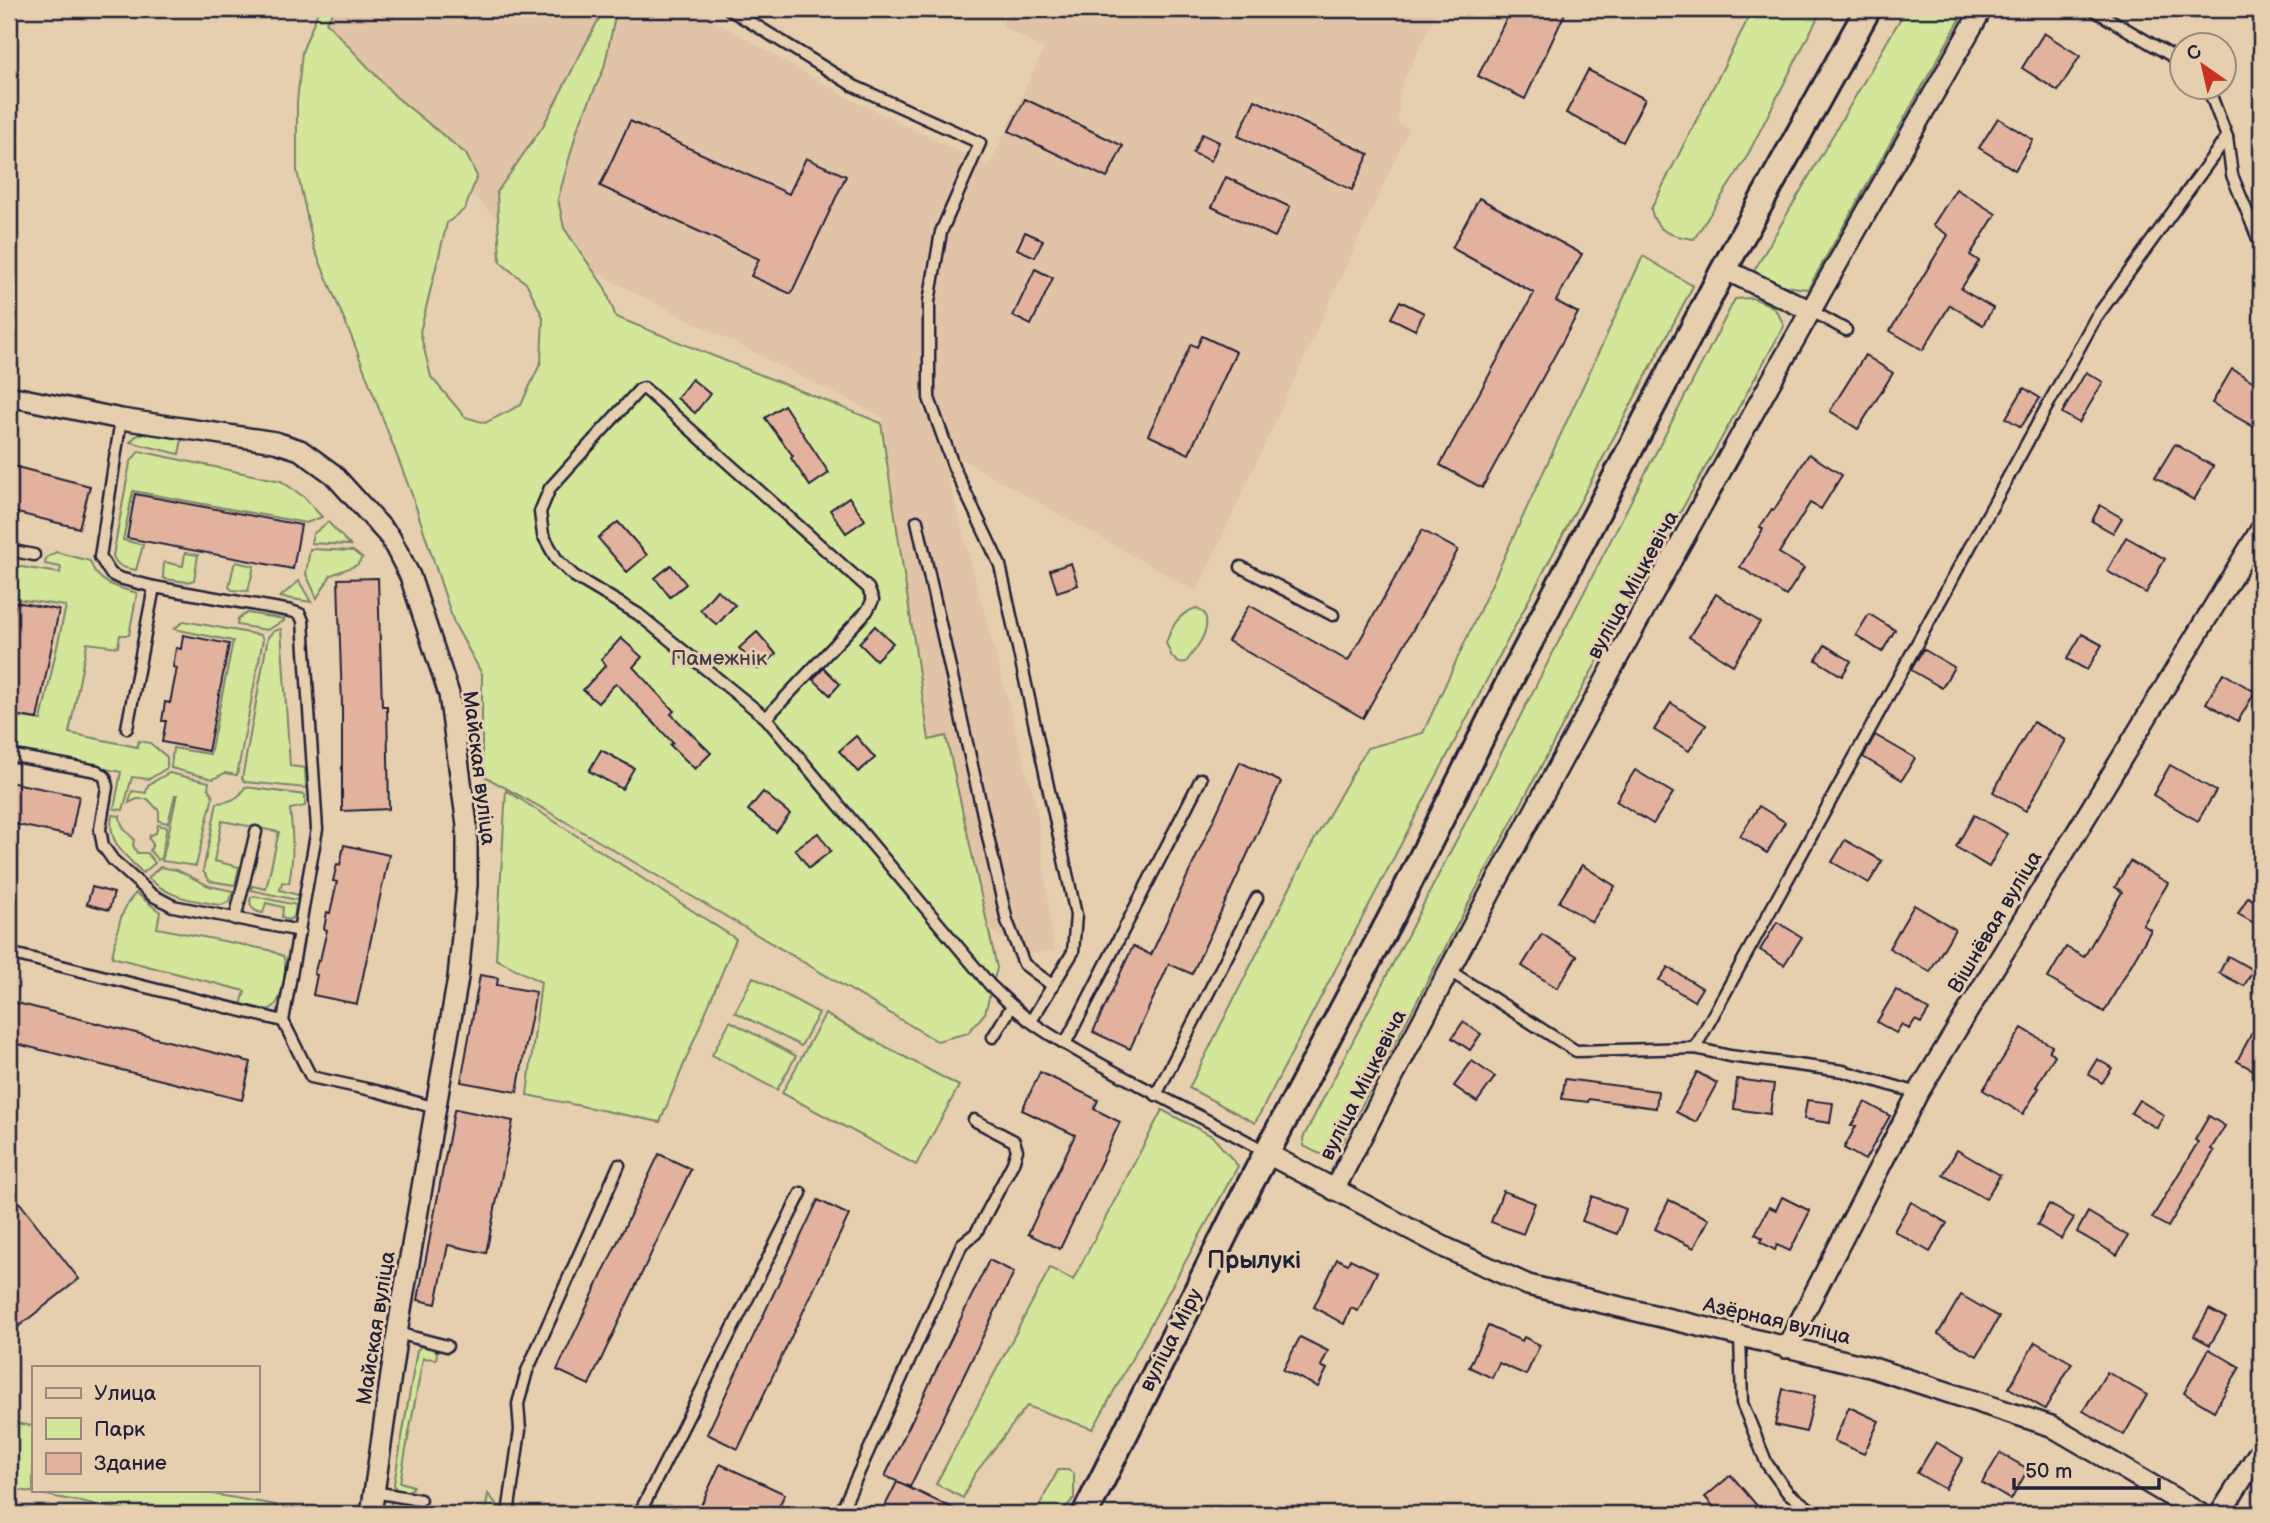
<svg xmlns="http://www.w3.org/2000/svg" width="2270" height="1523" viewBox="0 0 2270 1523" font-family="'Balsamiq Sans',sans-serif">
<rect width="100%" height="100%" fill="#e6cfaf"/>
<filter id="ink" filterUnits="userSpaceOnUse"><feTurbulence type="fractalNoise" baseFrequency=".0143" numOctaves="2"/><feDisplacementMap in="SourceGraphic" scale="14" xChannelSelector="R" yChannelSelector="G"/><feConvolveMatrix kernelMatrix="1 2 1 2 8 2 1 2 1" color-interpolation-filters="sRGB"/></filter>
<g filter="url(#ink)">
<!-- built -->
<polygon fill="#e1c3a8" points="335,9 695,9 847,97 989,166 1044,49 1003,27 1005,9 1438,9 1400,89 1398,123 1409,129 1197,592 940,447 1037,809 1054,950 1028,954 988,929 946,736 928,737 881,423 884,418 504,227 318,32"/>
<!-- green -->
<g fill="#d4e69a" stroke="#7b846a" stroke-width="2">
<polygon points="319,9 335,9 326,22 395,96 466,154 477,176 465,209 447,223 420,332 431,377 465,417 485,423 521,405 541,362 543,317 527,284 500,262 497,192 543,126 604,9 612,9 616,12 604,68 578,127 558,199 564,228 605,288 616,317 881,423 929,740 946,736 997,968 985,1013 968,1033 937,1041 544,809 482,775 482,674 454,623 412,495 352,338 314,248 297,171 297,103 302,52"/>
<path d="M 1753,9 L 1822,9 L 1744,162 L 1694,239 C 1672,236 1656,233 1651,209 Z"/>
<path d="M 1906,9 L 1966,9 L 1808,289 C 1789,287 1769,284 1754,271 Z"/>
<polygon points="1643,256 1693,286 1255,1123 1189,1088 1311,846 1367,748 1423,733"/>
<path d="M 1752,298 C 1772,305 1776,306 1784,326 L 1583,687 L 1343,1141 C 1326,1159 1325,1157 1304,1146 L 1303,1138 L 1735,299 Z"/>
<polygon points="147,432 182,439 179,454 130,442 136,436"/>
<path d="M 139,451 L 281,481 L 304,497 L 322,517 L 306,523 L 133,491 L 123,540 L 143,545 L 136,570 C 125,568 117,567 113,556 L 130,463 Z"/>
<polygon points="328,522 350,545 311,543 313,534"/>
<polygon points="310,549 353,551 362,558 357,565 331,575 317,598 306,574"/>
<path d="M 56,552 L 90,561 C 97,584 117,587 137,593 L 129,635 L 120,635 L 118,647 L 87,643 L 69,733 L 137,747 L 139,741 L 150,743 L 167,757 L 167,768 L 149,779 L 132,777 L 123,810 L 114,809 L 121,772 L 9,749 L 9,715 L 41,720 L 66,606 L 9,598 L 9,569 L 15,566 L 60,573 L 61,567 L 45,564 L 46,558 Z"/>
<polygon points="185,553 198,555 194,580 187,582 165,579 163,577 164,562 183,566"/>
<polygon points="236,562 254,566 248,591 232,590 229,587 234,565"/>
<polygon points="299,581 311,602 280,597"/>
<path d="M 1196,608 L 1205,614 C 1211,632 1196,648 1186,662 L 1179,663 L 1172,657 L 1166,643 C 1172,626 1178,614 1196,608 Z"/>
<polygon points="247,613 284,619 284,621 267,630 237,625 238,619"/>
<polygon points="184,621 260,635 263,639 237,775 225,773 213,779 171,768 173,748 210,754 233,641 174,629"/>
<polygon points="281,629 290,766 305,768 306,788 245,782 242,779 268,637 274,631"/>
<polygon points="169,773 209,782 208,788 213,796 196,866 162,861 177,795 175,795 168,823 159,821 159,811 148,799 137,799 129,803 132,791 146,793 148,785"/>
<path d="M 245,787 L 305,795 L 305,806 L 290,809 C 293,836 294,856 289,883 L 282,882 L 280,890 L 298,895 L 297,900 L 251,890 L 252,886 L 266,889 L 279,832 L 222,821 L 214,861 L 239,867 L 235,885 L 210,881 L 203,871 L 217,803 C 229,802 240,799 245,787 Z"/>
<polygon points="506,790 736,939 660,1122 527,1095 541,982 496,959"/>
<path d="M 112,815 L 120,816 C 121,827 126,832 134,839 L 133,845 L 137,853 L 147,853 L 155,863 L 143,873 C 125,855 107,843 112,815 Z"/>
<polygon points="158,825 167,827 161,858 158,860 150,851 153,844 149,839 150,835 156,833"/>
<path d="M 160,867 L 177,870 L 209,886 L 233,891 C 231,900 229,904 219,905 C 189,899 172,899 148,878 Z"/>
<path d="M 136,893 L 160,912 L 157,928 L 269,950 L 283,956 C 289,966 282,1004 270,1009 C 261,1012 250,1007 241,1005 L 245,991 L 112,957 C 117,935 119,909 136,893 Z"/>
<path d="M 254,896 L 296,905 L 294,917 L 288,920 L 282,917 L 283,907 L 266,903 L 263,913 C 254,912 248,906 251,897 Z"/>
<polygon points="753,977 819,1013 801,1046 735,1012"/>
<polygon points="825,1014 959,1086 916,1165 782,1093"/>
<polygon points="730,1021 796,1056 777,1090 712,1055"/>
<polygon points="1162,1110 1212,1136 1238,1166 1093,1429 1027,1406 974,1475 963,1498 936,1484 1050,1268 1073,1280"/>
<polygon points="422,1346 433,1347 437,1353 436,1359 423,1358 400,1482 413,1486 412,1489 406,1492 396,1490 394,1484 417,1350"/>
<polygon points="9,1422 33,1426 33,1490 189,1490 276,1505 275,1514 144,1514 9,1488"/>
<polygon points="1058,1470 1068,1470 1074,1474 1074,1498 1060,1514 1035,1514"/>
<polygon points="488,1494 504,1513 504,1514 485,1514"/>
<polygon points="393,1501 403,1503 408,1508 407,1513 396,1512 395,1514 388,1514 390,1505"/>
</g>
<!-- building -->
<g fill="#e2b29f" stroke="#22223b" stroke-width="2">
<polygon points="1511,9 1567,9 1525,99 1478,76"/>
<polygon points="2044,33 2080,56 2058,91 2022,68"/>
<polygon points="1588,70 1645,99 1623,142 1566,113"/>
<polygon points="1025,99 1123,146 1107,178 1009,131"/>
<polygon points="1255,100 1369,154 1352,190 1238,136"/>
<polygon points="1998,118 2033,140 2015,170 1979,148"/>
<polygon points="630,121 789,194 806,158 846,176 791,294 751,276 759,259 600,186"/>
<polygon points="1202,134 1219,142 1211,161 1193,153"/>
<polygon points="1226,177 1290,207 1275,237 1212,207"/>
<polygon points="1956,189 1996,214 1970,255 1979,261 1961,289 1993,308 1983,325 1950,305 1923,350 1890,331 1948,235 1933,225"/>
<polygon points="1479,198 1582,254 1556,301 1578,313 1482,488 1440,465 1534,293 1452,248"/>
<polygon points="1025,232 1043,240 1035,257 1017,249"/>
<polygon points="1035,269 1053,278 1031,325 1013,316"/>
<polygon points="1400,301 1424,313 1415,330 1391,318"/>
<polygon points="1202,336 1236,352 1189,454 1148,435 1191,344 1197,347"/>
<polygon points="1865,355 1893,373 1858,429 1830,411"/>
<polygon points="2232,369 2261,386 2261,414 2254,427 2212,403"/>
<polygon points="2086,372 2103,382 2079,423 2062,413"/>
<polygon points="692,379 710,394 695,413 677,398"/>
<polygon points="2024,388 2040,398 2021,427 2006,418"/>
<polygon points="784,405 829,473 810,486 791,458 793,456 765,418"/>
<polygon points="2175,444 2213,466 2194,500 2155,477"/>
<polygon points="1809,454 1842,475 1821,509 1810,503 1779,553 1804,568 1786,596 1740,567 1763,529 1760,527 1772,509 1774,510"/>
<polygon points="9,465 90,486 79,528 9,511"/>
<polygon points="135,494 301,525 293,569 127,538"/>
<polygon points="849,497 865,520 846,533 830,510"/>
<polygon points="2100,505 2122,518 2113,533 2092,521"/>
<polygon points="618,522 647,555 627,572 598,538"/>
<polygon points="1422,530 1458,550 1363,718 1228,641 1249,605 1348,661"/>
<polygon points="2126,537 2165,559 2146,593 2107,571"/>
<polygon points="1071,563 1078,585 1057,592 1050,570"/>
<polygon points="671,565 686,584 670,597 655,578"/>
<polygon points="378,578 382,706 387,706 389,809 342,811 342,706 338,579"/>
<polygon points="717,590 735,605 717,625 700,610"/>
<polygon points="1716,594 1760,622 1733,665 1689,637"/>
<polygon points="16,602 59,610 37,719 9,714 9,637"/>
<polygon points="1869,614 1895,630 1882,652 1856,635"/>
<polygon points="875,626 893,643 876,660 859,643"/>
<polygon points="757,632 776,654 758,669 739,648"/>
<polygon points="2082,634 2102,645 2087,670 2067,659"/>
<polygon points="183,635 229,644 208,751 162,742 166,721 162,721 165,702 170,703 177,668 173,667 176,648 181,649"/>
<polygon points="621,638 642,657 633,667 674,711 671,714 711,753 695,769 670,745 673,743 616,683 598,703 583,690 606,665 601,660"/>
<polygon points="1825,645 1851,661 1842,676 1816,660"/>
<polygon points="1923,649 1954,667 1942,688 1911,670"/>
<polygon points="824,668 840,684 830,695 813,679"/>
<polygon points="2223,673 2255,692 2238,721 2206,703"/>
<polygon points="1671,703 1706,725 1689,751 1654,730"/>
<polygon points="2033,722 2066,740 2026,811 1993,792"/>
<polygon points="1875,735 1915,758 1902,780 1863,757"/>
<polygon points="856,736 875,758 858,772 839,751"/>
<polygon points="601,750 634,768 622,789 589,771"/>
<polygon points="1240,762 1281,782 1192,974 1169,964 1130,1049 1093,1032 1133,946 1151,955"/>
<polygon points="2170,765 2216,791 2198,821 2153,795"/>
<polygon points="1635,770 1673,793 1653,824 1616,801"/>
<polygon points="9,782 79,796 71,836 9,823"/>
<polygon points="763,792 790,814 776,832 748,810"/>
<polygon points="1759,806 1785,822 1767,853 1740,836"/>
<polygon points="1974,815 2007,834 1989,867 1956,847"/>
<polygon points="818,833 831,851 809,868 795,849"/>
<polygon points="1845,840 1882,861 1869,883 1832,862"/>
<polygon points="344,845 389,855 357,1004 313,995 317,975 314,974 318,960 320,960 327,930 324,929 327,912 330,913 337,882 333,881 337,864 340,865"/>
<polygon points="2130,861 2168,883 2143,925 2151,930 2104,1012 2048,978 2066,947 2084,957 2122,892 2115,887"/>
<polygon points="1582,865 1615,886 1592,922 1559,902"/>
<polygon points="92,887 114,893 109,910 87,904"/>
<polygon points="2248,897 2261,905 2261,927 2238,914"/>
<polygon points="1914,905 1955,929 1930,972 1889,948"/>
<polygon points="1777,922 1802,937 1784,965 1760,950"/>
<polygon points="1542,934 1577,956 1557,988 1522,966"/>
<polygon points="2228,956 2253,970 2244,986 2219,973"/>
<polygon points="1668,967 1702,988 1694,1001 1659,980"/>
<polygon points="480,975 498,978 497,985 536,992 517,1092 461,1082"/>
<polygon points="1896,990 1929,1010 1921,1023 1915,1020 1909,1029 1902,1024 1896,1033 1877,1022"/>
<polygon points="9,1001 251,1062 242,1100 9,1042"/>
<polygon points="2261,1016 2261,1068 2256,1065 2253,1070 2237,1061"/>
<polygon points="1463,1022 1481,1034 1470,1050 1452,1038"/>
<polygon points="2022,1028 2052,1046 2049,1051 2055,1055 2036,1087 2039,1088 2023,1114 1983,1090"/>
<polygon points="2097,1059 2112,1068 2102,1083 2088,1074"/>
<polygon points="1472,1061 1495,1077 1477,1102 1454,1086"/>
<polygon points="1040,1072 1098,1100 1094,1109 1120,1122 1060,1249 1028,1234 1075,1135 1022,1110"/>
<polygon points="1697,1072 1717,1083 1696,1122 1676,1112"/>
<polygon points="1565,1079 1658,1091 1656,1108 1589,1099 1588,1102 1562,1099"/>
<polygon points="1737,1079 1774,1084 1770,1114 1734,1109"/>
<polygon points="1807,1100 1833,1103 1830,1123 1804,1119"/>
<polygon points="2139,1100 2164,1115 2157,1128 2131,1113"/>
<polygon points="1865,1102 1890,1116 1865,1160 1844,1148 1856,1126 1851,1126"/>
<polygon points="456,1109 513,1121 486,1253 448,1245 436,1304 418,1300 454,1111"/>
<polygon points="2209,1116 2225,1126 2211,1149 2214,1151 2168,1227 2152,1218 2198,1142 2195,1140"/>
<polygon points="1957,1150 2000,1175 1986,1199 1943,1175"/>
<polygon points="659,1154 691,1169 589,1385 557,1370"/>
<polygon points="9,1189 79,1279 9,1334"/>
<polygon points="1503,1191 1535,1203 1523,1234 1491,1222"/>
<polygon points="1592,1196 1626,1209 1617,1234 1582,1221"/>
<polygon points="1782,1197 1810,1211 1790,1251 1777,1245 1775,1250 1761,1242 1763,1238 1755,1234 1769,1207 1776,1210"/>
<polygon points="818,1200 849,1215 738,1449 707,1434"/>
<polygon points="1669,1200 1709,1219 1694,1248 1655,1229"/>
<polygon points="1911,1202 1947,1223 1930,1252 1894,1231"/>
<polygon points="2049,1204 2074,1218 2061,1239 2037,1225"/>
<polygon points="2088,1212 2128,1236 2117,1255 2077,1232"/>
<polygon points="1337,1259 1348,1264 1350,1259 1377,1272 1358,1311 1351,1308 1344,1324 1314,1307"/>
<polygon points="989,1260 1014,1272 910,1487 885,1476"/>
<polygon points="1961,1295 1999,1317 1977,1356 1938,1334"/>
<polygon points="2209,1309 2226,1318 2210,1345 2194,1336"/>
<polygon points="1488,1326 1522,1341 1524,1337 1540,1345 1526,1375 1499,1363 1492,1378 1469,1367"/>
<polygon points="1300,1337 1328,1351 1321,1366 1327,1369 1318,1387 1283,1370"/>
<polygon points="2035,1342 2072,1363 2045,1409 2009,1388"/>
<polygon points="2209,1349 2240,1367 2214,1411 2184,1393"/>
<polygon points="2107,1372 2147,1395 2124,1435 2083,1411"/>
<polygon points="1783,1389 1815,1396 1806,1432 1775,1425"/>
<polygon points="1849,1407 1879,1421 1864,1454 1834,1441"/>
<polygon points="1936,1442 1963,1458 1945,1489 1917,1473"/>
<polygon points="2000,1453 2028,1469 2011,1500 1982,1483"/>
<polygon points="720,1464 785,1494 775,1514 697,1514"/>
<polygon points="1731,1475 1764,1514 1720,1514 1705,1497"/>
<polygon points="897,1482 965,1514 881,1514"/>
</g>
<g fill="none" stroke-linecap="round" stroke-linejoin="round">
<defs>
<g id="service">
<polyline points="729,9 854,86 980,143 941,232 929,302 929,398 954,468 1000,565 1076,915 1073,952 1031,1021"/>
<polyline points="2092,9 2182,62"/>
<polyline points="2208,88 2227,137 2232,175 2261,246"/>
<polyline points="1810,310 1846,330"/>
<polyline points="121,419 100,557 111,574 119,578 154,587 291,611 300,614 303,621 317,829 283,1021 311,1077 376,1091 436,1108"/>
<polyline points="917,521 1007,921 1024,964 1053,986"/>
<polyline points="9,550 34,555"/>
<polyline points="1241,567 1333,615"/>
<path d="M 766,718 L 638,614 L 574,576 L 557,560 L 543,535 L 540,512 L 550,488 L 639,390 L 644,388 L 868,588 L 873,600 L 867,611 L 766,718 L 990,985 C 1003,997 1016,1010 1030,1021 C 1053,1038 1079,1052 1104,1066 C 1157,1096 1213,1122 1266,1152"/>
<polyline points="127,728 154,587"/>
<polyline points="9,755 97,771 105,777 107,787 100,829 103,846 113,860 152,895 173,906 300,931"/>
<polyline points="235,919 256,832"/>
<polyline points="9,953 283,1021"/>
<polyline points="1448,970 1576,1051 1695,1048 1730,1056 1843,1071 1918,1093"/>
<polyline points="993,1037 1012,1006"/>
<polyline points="1065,1044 1201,779"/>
<polyline points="1695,1048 2095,319 2227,137"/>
<polyline points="1156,1095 1257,898"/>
<polyline points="397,1333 447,1346"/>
<polyline points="1740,1336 1742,1403 1767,1464 1788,1493 1817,1514"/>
<polyline points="374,1492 420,1500"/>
<polyline points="508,1514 520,1430 518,1404 527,1371 619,1165"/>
<polyline points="639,1514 801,1193"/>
<polyline points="840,1514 962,1244 976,1233 1013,1163 1017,1150 1014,1141 974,1120"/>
</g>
<g id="minor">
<polyline points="1724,269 1809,310"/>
<polyline points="9,396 121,419 275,442 300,450 333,474 390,537 410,576 449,694 467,825 467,885 458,978 397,1333 371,1514"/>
<polyline points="1266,1153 1446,1248 1528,1285 1870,1367 2051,1426 2201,1514"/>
<path d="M 1334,1190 C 1540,791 1759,399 1982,9"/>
<polyline points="1786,1348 1918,1093 2261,529"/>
<polyline points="2220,1514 2261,1449"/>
</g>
<polyline id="tertiary" points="1085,1514 1247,1190 1405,891 1510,680 1724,269 1868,9"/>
</defs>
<!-- service casing -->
<use href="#service" stroke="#22223b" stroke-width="15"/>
<!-- minor casing -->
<use href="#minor" stroke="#22223b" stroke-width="24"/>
<!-- tertiary casing -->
<use href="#tertiary" stroke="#22223b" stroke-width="30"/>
<!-- service -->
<use href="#service" stroke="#e6cfaf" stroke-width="10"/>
<!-- minor -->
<use href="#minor" stroke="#e6cfaf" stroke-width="19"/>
<!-- tertiary -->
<use href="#tertiary" stroke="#e6cfaf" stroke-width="24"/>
</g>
</g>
<g text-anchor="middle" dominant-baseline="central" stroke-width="6" stroke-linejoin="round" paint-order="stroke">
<!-- street labels -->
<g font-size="21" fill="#22223b" stroke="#e6cfaf">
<text transform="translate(1633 585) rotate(-61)">вуліца Міцкевіча</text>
<text transform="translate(479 768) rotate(83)">Майская вуліца</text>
<text transform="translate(1995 922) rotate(-59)">Вішнёвая вуліца</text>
<text transform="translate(1363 1085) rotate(-63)">вуліца Міцкевіча</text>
<text transform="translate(1777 1321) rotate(13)">Азёрная вуліца</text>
<text transform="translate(376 1328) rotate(-81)">Майская вуліца</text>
<text transform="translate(1171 1340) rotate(-63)">вуліца Міру</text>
</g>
<!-- park labels -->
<g font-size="21" fill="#3d3f49" stroke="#e6cfaf">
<text x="719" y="658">Памежнік</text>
</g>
<!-- quarter labels -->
<g font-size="24" font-weight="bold" fill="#22223b" stroke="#e6cfaf">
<text x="1254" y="1260">Прылукі</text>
</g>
</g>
<!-- margin -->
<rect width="2270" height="1523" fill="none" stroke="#e6cfaf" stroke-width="35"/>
<rect x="18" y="18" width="2235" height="1488" fill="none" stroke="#22223b" stroke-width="2.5" filter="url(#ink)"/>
<!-- legend -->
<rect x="32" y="1366" width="228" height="126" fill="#e6cfaf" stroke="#988a81" stroke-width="2"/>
<rect x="46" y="1388" width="35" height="10" fill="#e6cfaf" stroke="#988a81" stroke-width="2"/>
<text x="94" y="1400" font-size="21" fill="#22223b">Улица</text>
<rect x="46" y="1418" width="35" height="21" fill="#d4e69a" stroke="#988a81" stroke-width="2"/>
<text x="94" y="1436" font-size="21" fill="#22223b">Парк</text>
<rect x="46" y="1453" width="35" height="21" fill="#e2b29f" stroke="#988a81" stroke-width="2"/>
<text x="94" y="1470" font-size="21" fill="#22223b">Здание</text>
<!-- north arrow -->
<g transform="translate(2203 66) rotate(326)"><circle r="33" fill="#e6cfaf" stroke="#988a81" stroke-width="2"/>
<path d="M0-5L12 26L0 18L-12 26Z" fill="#c8321e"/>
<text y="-10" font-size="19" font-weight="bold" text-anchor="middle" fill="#22223b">С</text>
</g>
<!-- scale -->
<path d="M2014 1478v10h145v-10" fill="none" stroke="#22223b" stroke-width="3.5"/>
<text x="2025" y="1478" font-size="21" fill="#22223b" stroke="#e6cfaf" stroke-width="5" paint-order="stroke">50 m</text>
</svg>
